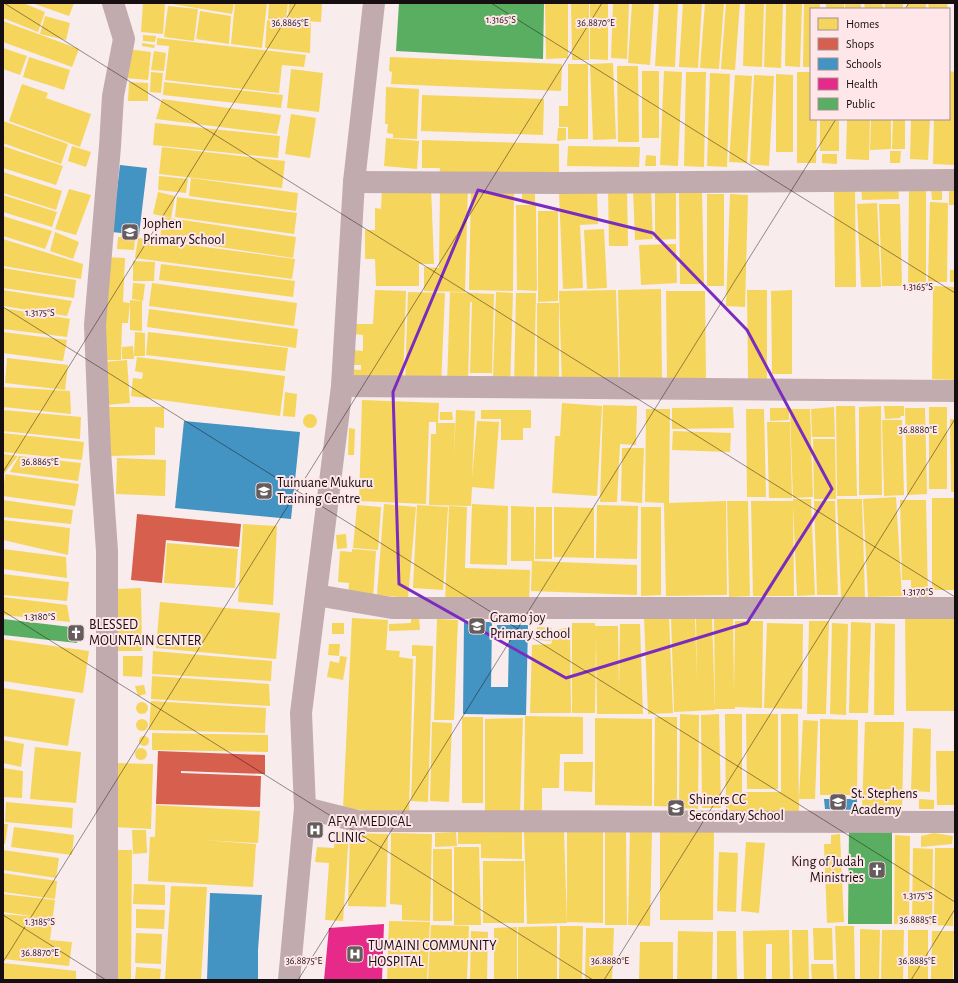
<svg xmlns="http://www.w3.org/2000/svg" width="958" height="983" viewBox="0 0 958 983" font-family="'Alegreya Sans',sans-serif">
<rect width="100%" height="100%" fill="#f8eced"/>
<!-- homes -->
<g fill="#f6d55c">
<polygon points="3,3 23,3 45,12 38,32 3,18"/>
<polygon points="32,3 74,3 69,16"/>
<polygon points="143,3 165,4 163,34 141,32"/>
<polygon points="166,3 234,3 232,14"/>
<polygon points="235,3 267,3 262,48 231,44"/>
<polygon points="269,3 288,3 286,20 268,19"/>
<polygon points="289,3 322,3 321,22 288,20"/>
<polygon points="545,3 568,3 568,58 546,59"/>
<polygon points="571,3 589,3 589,60 572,60"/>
<polygon points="590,3 608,3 608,60 590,59"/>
<polygon points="613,3 629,3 627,59 611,58"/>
<polygon points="632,3 654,3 650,65 628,63"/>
<polygon points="659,3 678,3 675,67 655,66"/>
<polygon points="683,3 702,3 698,68 679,67"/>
<polygon points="705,3 724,3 719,69 700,68"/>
<polygon points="726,3 740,3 735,70 721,69"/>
<polygon points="745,3 764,3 762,67 743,66"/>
<polygon points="766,3 783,3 781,68 764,67"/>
<polygon points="786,3 802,3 800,67 785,66"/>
<polygon points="804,3 820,3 820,9 811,9 811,67 803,67"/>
<rect x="826" y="3" width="18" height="6"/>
<rect x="845" y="3" width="16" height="6"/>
<polygon points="864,3 882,3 883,9 865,9"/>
<rect x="885" y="3" width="18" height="6"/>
<rect x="907" y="3" width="19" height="6"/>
<polygon points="928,3 947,3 948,9 929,9"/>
<polygon points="168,6 198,9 194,41 164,37"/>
<polygon points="200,11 231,16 229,44 196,39"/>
<polygon points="45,16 70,23 66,40 40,34"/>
<polygon points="267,20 311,23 310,53 265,48"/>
<polygon points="3,21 79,49 72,67 3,42"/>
<polygon points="143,35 156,36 155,42 143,41"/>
<polygon points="157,38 306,55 304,67 282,65 279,93 165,80 169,46 157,45"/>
<polygon points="142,43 155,45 154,48 142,46"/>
<polygon points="3,48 27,56 20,75 3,69"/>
<polygon points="127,49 151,52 148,80 125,78"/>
<polygon points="154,51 166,53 164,71 151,70"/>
<polygon points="29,57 70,70 64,90 23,77"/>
<polygon points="390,57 562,64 561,91 391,84 392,72 389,71"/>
<polygon points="613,63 616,139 593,140 590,64"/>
<polygon points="568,64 588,64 588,139 568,139 568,127 559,127 559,106 568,106"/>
<polygon points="617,66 638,66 639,142 618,142"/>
<polygon points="291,69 323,73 319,112 287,108"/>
<rect x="642" y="71" width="17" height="67"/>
<polygon points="664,71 682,72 678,166 660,165"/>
<polygon points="949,71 955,72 955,165 933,164 934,119 949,119"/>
<polygon points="151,72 163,73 161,93 150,92"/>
<polygon points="686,72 706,72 704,167 684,166"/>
<polygon points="797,72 811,72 811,119 817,119 816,163 797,163"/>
<polygon points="710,73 730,74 727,167 707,166"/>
<polygon points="776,74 793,75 793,152 776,152"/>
<polygon points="735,75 752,76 747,163 729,162"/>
<polygon points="754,75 774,76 769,166 750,164"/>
<polygon points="129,82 148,83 148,101 128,101"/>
<polygon points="164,82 283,95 281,108 163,95"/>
<polygon points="22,84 48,93 46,98 91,114 80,147 9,121"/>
<polygon points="386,87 419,89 417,139 393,138 393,134 387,133 388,124 385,124"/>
<polygon points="422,95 544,99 543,135 421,131"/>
<polygon points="162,99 281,115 277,134 156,119"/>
<polygon points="291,114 316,118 310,158 285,154"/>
<rect x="820" y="119" width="19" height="32"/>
<polygon points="847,119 870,119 869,160 846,159"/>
<polygon points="871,119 891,119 891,149 870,150"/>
<polygon points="893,119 905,119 905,149 892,149"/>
<polygon points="911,119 930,119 928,160 910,159"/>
<polygon points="3,121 68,144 61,164 3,143"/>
<polygon points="155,123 280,136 278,158 153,145"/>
<polygon points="558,128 566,128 566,140 557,141"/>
<polygon points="386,138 419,141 417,169 384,166"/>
<polygon points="422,140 559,144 559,181 439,178 440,168 422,168"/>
<polygon points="3,146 63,166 56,185 3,168"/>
<polygon points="72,146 91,152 86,167 68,161"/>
<polygon points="568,146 640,147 639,167 567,166"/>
<polygon points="162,147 285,161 282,188 159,174"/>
<polygon points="890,151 901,151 900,163 890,163"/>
<polygon points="822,154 837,154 837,164 822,163"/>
<polygon points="646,155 656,156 656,166 645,166"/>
<polygon points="3,172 62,191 56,210 3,193"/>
<polygon points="159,176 188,179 186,193 158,190"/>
<polygon points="191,178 298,193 296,211 189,196"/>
<polygon points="898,185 899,199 862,200 861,187"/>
<polygon points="382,186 431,186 434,264 419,264 419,286 376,286 375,259 365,259 365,230 375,230 375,208 381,209"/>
<polygon points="608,186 627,186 628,246 609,246"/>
<polygon points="440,187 468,187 465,292 424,291 424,267 439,268"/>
<polygon points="471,187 514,188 513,291 469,290"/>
<polygon points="651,188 653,239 635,240 633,189"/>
<polygon points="855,188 856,287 835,287 834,189"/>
<polygon points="926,188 926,286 908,286 909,189"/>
<polygon points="69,189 91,195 76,235 55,229"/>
<polygon points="655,189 676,189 676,239 655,240"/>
<polygon points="931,189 942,189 942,200 932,200"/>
<rect x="949" y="189" width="6" height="16"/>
<polygon points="597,191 598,224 580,225 583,288 563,289 559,192"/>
<polygon points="679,191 702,191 704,284 680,284"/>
<polygon points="158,192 175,196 171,218 153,214"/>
<rect x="522" y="194" width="13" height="9"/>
<rect x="707" y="194" width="17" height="92"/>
<polygon points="730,194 748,195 745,307 726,306"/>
<polygon points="3,195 57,212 52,227 3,212"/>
<polygon points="177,197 297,213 294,234 175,217"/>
<polygon points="930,202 948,203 947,282 928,282"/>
<polygon points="877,203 881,287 861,287 857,204"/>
<polygon points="879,204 900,204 902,286 882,286"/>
<polygon points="516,205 536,205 537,291 517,290"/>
<polygon points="538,211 558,211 558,301 538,302"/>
<polygon points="3,216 52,231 45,249 3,236"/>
<polygon points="163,217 296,237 293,258 160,238"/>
<polygon points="604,229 607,288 587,289 584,230"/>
<polygon points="55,232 79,242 73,259 50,251"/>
<polygon points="118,237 135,238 134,250 117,249"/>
<polygon points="138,238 295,259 292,279 135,258"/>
<polygon points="3,239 83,264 81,279 3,266"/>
<polygon points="676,244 677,283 641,285 639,245"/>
<polygon points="105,257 125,258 123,302 130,303 128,323 122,323 121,360 99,360"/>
<polygon points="133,261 155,262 154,281 133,281"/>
<polygon points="161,264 295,281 293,297 159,280"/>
<polygon points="3,268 76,280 74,298 3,288"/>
<rect x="950" y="270" width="5" height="12"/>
<polygon points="133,283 145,284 143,301 132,299"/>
<polygon points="152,283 297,303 294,326 149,306"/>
<polygon points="933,286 955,287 955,380 932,379"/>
<polygon points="661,289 662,380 620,380 618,290"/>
<polygon points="3,290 72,301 67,316 3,306"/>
<polygon points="375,290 406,291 403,385 349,383 349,369 361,370 361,365 351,365 352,350 363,351 363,335 353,334 354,324 373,324"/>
<polygon points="616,290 619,386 562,387 559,291"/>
<polygon points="747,290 767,290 767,380 748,380"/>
<polygon points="792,290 792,374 772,374 771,291"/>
<polygon points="666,291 705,291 706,380 667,380"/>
<polygon points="408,292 445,293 441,386 405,385"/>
<polygon points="450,292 494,294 492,373 470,373 472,302 470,302 468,385 447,385"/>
<polygon points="496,292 513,293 510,387 493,377"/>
<polygon points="516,293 536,293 534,386 514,386"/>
<polygon points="130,300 142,301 142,331 130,330"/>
<rect x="537" y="303" width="22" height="84"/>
<polygon points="3,308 70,319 67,337 3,329"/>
<polygon points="149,309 298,329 296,348 147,327"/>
<polygon points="3,332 67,340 63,361 3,353"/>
<polygon points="135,332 145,333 145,356 134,356"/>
<polygon points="148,332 288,348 285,371 146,355"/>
<polygon points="133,346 134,359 122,359 122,347"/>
<polygon points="137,357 285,376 280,416 131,396 133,378 142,379 143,373 135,371"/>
<polygon points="7,358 68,365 65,390 5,383"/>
<polygon points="127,360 130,403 106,405 103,362"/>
<polygon points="3,387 70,391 71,414 3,407"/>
<polygon points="285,392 297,394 295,417 283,416"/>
<polygon points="362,400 439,403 438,423 455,423 454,459 456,410 475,411 472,479 477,421 499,422 494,489 472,487 471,506 429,505 431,434 436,434 436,422 429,422 426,504 359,501"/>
<polygon points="562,403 602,406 597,496 552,493 555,436 560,436"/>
<polygon points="603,405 637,406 636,445 620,444 617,502 600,502"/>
<polygon points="836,406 855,406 857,496 837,496"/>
<polygon points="881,406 882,495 859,495 859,407"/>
<polygon points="884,406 904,406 904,416 901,416 900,418 885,419"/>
<polygon points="109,407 164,407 164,428 155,427 155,455 110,456"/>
<polygon points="733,407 734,428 672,429 672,408"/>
<polygon points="834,407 835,437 812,437 811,409"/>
<rect x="929" y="407" width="18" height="82"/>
<polygon points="770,408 789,408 789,420 770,421"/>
<polygon points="905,408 925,408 927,494 907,495"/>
<polygon points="646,409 670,409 669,503 726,501 727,595 666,596 664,503 645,502"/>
<polygon points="746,409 764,409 766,497 747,497"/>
<polygon points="790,409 810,409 813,497 793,498"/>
<polygon points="3,410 81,417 80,439 3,431"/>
<polygon points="481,410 531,410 531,428 523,428 523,440 501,440 501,419 481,419"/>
<polygon points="440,412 452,412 453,420 440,420"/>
<circle cx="310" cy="421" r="7"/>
<polygon points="950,419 955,419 955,492 951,492"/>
<polygon points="882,420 902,420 904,495 884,496"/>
<polygon points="767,422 790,422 792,498 769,498"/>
<polygon points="349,428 355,429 354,455 348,455"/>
<polygon points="673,431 731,433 730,452 672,450"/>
<polygon points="3,433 84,442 82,460 3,452"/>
<polygon points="813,439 835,439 836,499 814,499"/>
<polygon points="622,448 644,448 642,503 621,501"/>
<polygon points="3,454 18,456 3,475"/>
<polygon points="19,456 81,463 78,481 10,472"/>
<polygon points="117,458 166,460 165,496 116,494"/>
<polygon points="5,474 79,484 75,506 3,496"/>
<polygon points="896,497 902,596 868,597 863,499"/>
<rect x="932" y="498" width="23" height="92"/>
<polygon points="793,499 811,499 815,595 797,596 793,505 794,596 753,596 751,501 793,501"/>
<polygon points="837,499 862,499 865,597 841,598"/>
<polygon points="3,500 73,510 71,524 3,517"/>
<polygon points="900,500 926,500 928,597 911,598 911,580 902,580"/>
<polygon points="727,501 748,501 750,596 729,597"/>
<polygon points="814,501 835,501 838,595 817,595"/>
<polygon points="384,504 416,507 408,598 377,595"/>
<polygon points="472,504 508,506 507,565 470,564"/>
<polygon points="357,505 381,507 378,550 353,548"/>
<polygon points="417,505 448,507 443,590 413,588"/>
<polygon points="597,505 638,506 637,559 596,558"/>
<polygon points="449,506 467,507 465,568 530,570 529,606 445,602"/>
<polygon points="511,506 534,507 534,561 637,565 637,595 531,591 532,561 511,561"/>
<polygon points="536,507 552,507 552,559 535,559"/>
<polygon points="554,507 594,508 594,558 554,557"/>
<polygon points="641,507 661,507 661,595 641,596"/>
<polygon points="3,520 70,528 68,555 3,540"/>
<polygon points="243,524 277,526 273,605 238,602"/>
<polygon points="346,534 347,548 337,549 336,535"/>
<polygon points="167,543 238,549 235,588 164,583"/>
<polygon points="3,549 66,557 67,578 3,569"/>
<polygon points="352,549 376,551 373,599 348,597 349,583 338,582 340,551 352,552"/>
<polygon points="3,574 69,582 67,601 3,595"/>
<polygon points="141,588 142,651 118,651 116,589"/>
<polygon points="3,597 67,605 70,622 3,615"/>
<polygon points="160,602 280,613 276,659 156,648"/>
<polygon points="712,616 715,710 674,712 671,617 695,617 697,681 696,617"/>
<polygon points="714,616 733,616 734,692 735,621 763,621 762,708 735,707 735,709 715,709"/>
<polygon points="905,616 955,616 955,711 906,711"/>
<polygon points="419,617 420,630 389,631 389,624 411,623 411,618"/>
<polygon points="669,617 673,713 648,714 644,618"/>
<polygon points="352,618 388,620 386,650 400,651 399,657 413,659 409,812 343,809"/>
<polygon points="437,619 458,620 454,720 434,720"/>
<polygon points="809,621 829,621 826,714 807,714"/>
<polygon points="851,622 871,623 868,713 849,713"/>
<rect x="332" y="623" width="12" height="11"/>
<polygon points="572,623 595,623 595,626 618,626 619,691 620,624 640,624 643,714 597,714 596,637 595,713 572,713"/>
<polygon points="767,623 803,624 802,709 764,708"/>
<polygon points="832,623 848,624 846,715 830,714"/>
<polygon points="875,623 895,624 894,715 874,715"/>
<polygon points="537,627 552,628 551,641 537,640"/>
<polygon points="570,627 571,713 530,713 532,645 551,644 556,630"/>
<polygon points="3,639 89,651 83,693 3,681"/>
<polygon points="329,644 340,644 339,656 328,655"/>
<polygon points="412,645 433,646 428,802 411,801 416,656 412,656"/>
<polygon points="153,651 272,661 271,681 152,674"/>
<polygon points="123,656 143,656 142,677 123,676"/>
<polygon points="340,656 347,657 343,680 327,677 330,661 339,663"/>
<polygon points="152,676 269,684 270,706 151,699"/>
<polygon points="144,685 146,694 138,696 135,686"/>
<polygon points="3,688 75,699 68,746 3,736"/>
<polygon points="151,701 266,708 265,733 149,730"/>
<circle cx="142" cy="708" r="6"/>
<polygon points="680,714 699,715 698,809 679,808"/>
<polygon points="719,714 721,808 702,808 701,715"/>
<polygon points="725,714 742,714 742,792 781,792 781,714 798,714 799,814 726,814"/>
<polygon points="746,714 778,714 778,789 747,789"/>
<polygon points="525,716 583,717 583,754 560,754 559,788 542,788 542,814 524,813"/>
<rect x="462" y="717" width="21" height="86"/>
<polygon points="655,717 677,717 677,807 654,806"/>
<polygon points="523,718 520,812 485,815 485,719"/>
<polygon points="595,718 652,719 652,806 595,805"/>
<polygon points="820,719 858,720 857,795 820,795"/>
<circle cx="142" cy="725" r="6"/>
<polygon points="803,720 818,721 815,799 799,799"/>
<polygon points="432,722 452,723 449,802 430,801"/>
<polygon points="865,722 904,722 902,811 862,810"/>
<polygon points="913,728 931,729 930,792 911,791"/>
<polygon points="152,733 268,735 268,752 152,750"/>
<circle cx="144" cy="741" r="5"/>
<polygon points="3,740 24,744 21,767 3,763"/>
<polygon points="35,747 81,752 76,803 30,799"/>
<circle cx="141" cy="754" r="6"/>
<polygon points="936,751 955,751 955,805 937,805"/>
<polygon points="564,762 593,762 592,792 564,791"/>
<polygon points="115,763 153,764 151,829 114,827"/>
<polygon points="3,768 23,771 22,798 3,797"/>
<polygon points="919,799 934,800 934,809 919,809"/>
<polygon points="6,802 73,808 72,828 5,822"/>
<polygon points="156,805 260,811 258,843 203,840 256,844 253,887 148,881 150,837 155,837"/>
<polygon points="3,824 8,824 5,844 3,843"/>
<polygon points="14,827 74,835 72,855 11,847"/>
<polygon points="567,828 603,828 603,923 567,922"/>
<polygon points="630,828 652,828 650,926 628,925"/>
<polygon points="605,829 626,829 627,925 605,925"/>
<polygon points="132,830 146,830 147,853 133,854"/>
<polygon points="458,830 522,830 522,859 481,858 481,844 458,844"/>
<polygon points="660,830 714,830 713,920 660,920"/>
<polygon points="335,831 349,832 343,921 325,920 329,863 315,862 317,847 334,848"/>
<polygon points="564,831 567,923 527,924 524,832"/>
<polygon points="456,832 457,846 435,847 435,833"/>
<polygon points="350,833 388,834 386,907 348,906"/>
<polygon points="391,833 432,834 430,921 402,920 402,905 390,904"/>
<polygon points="934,833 953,836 952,844 921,847 921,836"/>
<polygon points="840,834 844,922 827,923 824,844 831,844 831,835"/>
<polygon points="895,835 910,836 909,924 894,924"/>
<polygon points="746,842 765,843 759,913 741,911"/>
<polygon points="454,847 479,847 481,925 454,925"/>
<polygon points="913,848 933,849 932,925 912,925"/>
<polygon points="935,848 955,848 953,926 934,925"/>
<rect x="433" y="849" width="19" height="72"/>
<polygon points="3,850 59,858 56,878 3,870"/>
<polygon points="114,850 132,850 131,980 112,980"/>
<polygon points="719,852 738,853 736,912 717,911"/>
<rect x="483" y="861" width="41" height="62"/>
<polygon points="3,873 57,881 55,899 3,892"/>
<polygon points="134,884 165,885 165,905 133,904"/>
<polygon points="171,886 207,887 201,980 165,980"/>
<polygon points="3,894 55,900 50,940 72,942 69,966 3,959 3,914 38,917 3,912"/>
<polygon points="136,909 165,910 164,929 136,928"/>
<polygon points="389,921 430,922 427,980 387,980"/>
<polygon points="431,925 469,926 467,980 428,980"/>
<polygon points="557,926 557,980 518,980 518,927"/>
<polygon points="560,926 583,926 582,980 559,980"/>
<polygon points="835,926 854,926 855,980 837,980"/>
<polygon points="517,927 517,980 494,980 494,928"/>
<polygon points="586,928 614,928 612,980 585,980"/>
<polygon points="813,928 832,928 833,960 814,960"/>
<polygon points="860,929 880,930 879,980 860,980"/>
<polygon points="789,930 790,980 772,980 772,944 766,944 766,980 744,980 743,931"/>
<polygon points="792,930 808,930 809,980 793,980"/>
<polygon points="882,930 904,930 903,980 881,980"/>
<rect x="908" y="930" width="20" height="50"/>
<polygon points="471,931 488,932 487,980 470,980"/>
<polygon points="678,931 713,932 712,980 677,980"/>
<polygon points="717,931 736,931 737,980 717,980"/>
<polygon points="932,931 954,931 953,980 931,980"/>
<polygon points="136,933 162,934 161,964 135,963"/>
<polygon points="640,942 673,942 673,980 639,980"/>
<polygon points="3,963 76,971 76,980 3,980"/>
<polygon points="811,964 833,964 834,980 812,980"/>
<polygon points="136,967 161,969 160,980 135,980"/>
</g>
<!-- shops -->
<g fill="#d6604d">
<polygon points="137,514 241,524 239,547 166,540 162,583 131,580"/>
<polygon points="158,751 265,755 265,774 181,771 181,773 261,776 260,807 156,804"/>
</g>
<!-- schools -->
<g fill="#4393c3">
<polygon points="120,165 147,168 139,235 112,232"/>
<polygon points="184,421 300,432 291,519 175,508"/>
<polygon points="464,622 492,622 491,687 508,687 509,635 497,635 497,625 528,625 526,715 463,714"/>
<polygon points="824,799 857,799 857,810 825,809"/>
<polygon points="210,893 262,895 258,950 258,980 207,980"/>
</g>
<!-- health -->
<polygon fill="#e7298a" points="384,924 382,980 324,980 329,928"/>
<!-- public -->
<g fill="#5aae61">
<polygon points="399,3 544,3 543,59 396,51"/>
<polygon points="3,619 79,628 77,643 3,635"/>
<polygon points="849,829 892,829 892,924 848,924"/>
</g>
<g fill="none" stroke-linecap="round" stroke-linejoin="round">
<!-- minor -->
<g stroke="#c2abaf" stroke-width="22">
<polyline points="354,182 558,183 955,180"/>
<polyline points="342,386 955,391"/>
<polyline points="316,595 392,608 955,608"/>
<polyline points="305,808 357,821 955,822"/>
<polyline points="107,980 107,551 100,451 95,325 110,146 113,96 124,39 113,3"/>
<polyline points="289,980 305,808 301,713 342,386 354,182 374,3"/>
</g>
</g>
<!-- marked area -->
<path fill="none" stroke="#7b2cbf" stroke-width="3" stroke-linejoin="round" d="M 478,190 L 653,233 L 747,330 L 832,489 L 747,623 L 566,678 L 399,584 L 393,392 Z"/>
<!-- ticks -->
<path fill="none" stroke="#160e10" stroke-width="1" stroke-opacity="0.45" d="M 4,3 L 955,597M 491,3 L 955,293M 905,9 L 909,3M 3,307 L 955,902M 3,472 L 296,3M 3,611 L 593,980M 3,915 L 106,980M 3,962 L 602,3M 298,980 L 836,119M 604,980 L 955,419M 911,980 L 955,909"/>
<!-- icons -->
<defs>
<symbol id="school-square" viewBox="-11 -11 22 22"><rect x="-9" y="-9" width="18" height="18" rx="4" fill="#655c5d" stroke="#fee6e9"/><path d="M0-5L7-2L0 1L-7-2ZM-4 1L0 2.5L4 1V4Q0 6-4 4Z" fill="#fff"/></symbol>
<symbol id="church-square" viewBox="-11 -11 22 22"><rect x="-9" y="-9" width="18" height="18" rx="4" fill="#655c5d" stroke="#fee6e9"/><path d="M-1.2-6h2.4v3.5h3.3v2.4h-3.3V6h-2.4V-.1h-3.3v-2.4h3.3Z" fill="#fff"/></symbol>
<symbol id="hospital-square" viewBox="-11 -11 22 22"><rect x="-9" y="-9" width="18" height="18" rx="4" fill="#655c5d" stroke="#fee6e9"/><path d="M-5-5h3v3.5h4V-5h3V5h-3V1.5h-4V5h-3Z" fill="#fff"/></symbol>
</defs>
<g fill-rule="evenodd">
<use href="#school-square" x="120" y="222" width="20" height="20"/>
<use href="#school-square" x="254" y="481" width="20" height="20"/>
<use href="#school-square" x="467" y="616" width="20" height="20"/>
<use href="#church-square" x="66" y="623" width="20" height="20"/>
<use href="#school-square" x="828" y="792" width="20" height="20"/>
<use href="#school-square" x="666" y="798" width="20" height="20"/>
<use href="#hospital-square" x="305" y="820" width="20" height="20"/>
<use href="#church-square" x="867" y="860" width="20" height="20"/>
<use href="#hospital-square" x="345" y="944" width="20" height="20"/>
</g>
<g text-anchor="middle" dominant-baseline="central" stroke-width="4" stroke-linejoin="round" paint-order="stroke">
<!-- poi labels -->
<g font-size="14" fill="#160e10" stroke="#fee6e9" text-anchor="start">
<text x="143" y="224">Jophen<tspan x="143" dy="16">Primary School</tspan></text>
<text x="277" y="483">Tuinuane Mukuru<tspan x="277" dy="16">Training Centre</tspan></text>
<text x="490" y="618">Gramo joy<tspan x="490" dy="16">Primary school</tspan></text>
<text x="89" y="625">BLESSED<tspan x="89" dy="16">MOUNTAIN CENTER</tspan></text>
<text x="851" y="794">St. Stephens<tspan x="851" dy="16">Academy</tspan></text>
<text x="689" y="800">Shiners CC<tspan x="689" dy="16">Secondary School</tspan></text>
<text x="328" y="822">AFYA MEDICAL<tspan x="328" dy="16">CLINIC</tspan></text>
<text x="864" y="862" text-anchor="end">King of Judah<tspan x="864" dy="16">Ministries</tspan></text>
<text x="368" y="946">TUMAINI COMMUNITY<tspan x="368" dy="16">HOSPITAL</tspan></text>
</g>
</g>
<g font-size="10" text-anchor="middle" fill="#160e10" stroke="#fee6e9" stroke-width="4" stroke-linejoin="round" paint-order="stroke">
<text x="501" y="23">1.3165°S</text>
<text x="290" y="26">36.8865°E</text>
<text x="596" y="26">36.8870°E</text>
<text x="918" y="290">1.3165°S</text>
<text x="40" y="316">1.3175°S</text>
<text x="918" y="433">36.8880°E</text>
<text x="40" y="465">36.8865°E</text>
<text x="918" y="595">1.3170°S</text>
<text x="40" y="620">1.3180°S</text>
<text x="918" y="899">1.3175°S</text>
<text x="918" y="923">36.8885°E</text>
<text x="40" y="925">1.3185°S</text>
<text x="40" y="956">36.8870°E</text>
<text x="304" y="964">36.8875°E</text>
<text x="610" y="964">36.8880°E</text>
<text x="917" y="964">36.8885°E</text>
</g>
<!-- border -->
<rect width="958" height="983" fill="none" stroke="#160e10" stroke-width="8"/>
<!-- legend -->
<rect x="810" y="8" width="140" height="112" fill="#fee6e9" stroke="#a19092"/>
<rect x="818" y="18" width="20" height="12" fill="#f6d55c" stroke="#a19092"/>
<text x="846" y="28" font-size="12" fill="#160e10">Homes</text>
<rect x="818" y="38" width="20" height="12" fill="#d6604d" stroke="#a19092"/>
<text x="846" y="48" font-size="12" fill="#160e10">Shops</text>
<rect x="818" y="58" width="20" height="12" fill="#4393c3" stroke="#a19092"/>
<text x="846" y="68" font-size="12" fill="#160e10">Schools</text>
<rect x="818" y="78" width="20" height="12" fill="#e7298a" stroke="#a19092"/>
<text x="846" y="88" font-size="12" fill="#160e10">Health</text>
<rect x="818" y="98" width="20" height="12" fill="#5aae61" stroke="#a19092"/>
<text x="846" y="108" font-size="12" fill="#160e10">Public</text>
</svg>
